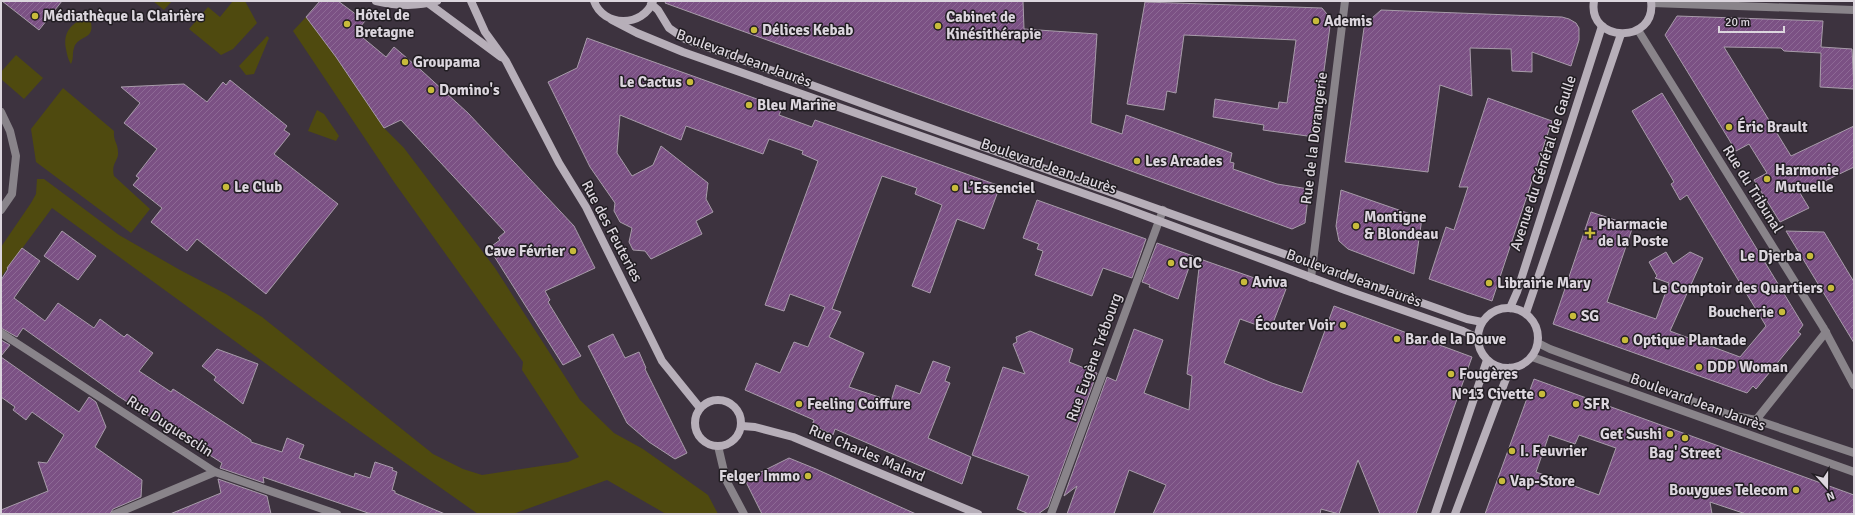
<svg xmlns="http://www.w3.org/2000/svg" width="1855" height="515" viewBox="0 0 1855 515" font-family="Signika,sans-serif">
<defs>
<pattern id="building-hatch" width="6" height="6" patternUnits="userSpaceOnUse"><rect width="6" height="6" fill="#7b5184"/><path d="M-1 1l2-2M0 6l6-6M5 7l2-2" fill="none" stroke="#8d6995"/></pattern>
</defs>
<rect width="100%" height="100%" fill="#3d333f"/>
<!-- green -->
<g fill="#4f4a0f">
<polygon points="153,1 172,1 164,10"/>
<polygon points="233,1 245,1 257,23 233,49 221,55 189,29 208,7 220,17"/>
<polygon points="306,17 336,57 384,128 404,148 495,268 580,400 614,433 643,449 708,495 718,514 666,514 607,480 513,514 478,514 313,398 52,208 1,277 1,247 31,203 36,194 37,179 44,179 119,235 180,270 226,294 262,317 433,454 463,469 482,475 568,462 579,457 522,370 523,362 394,182 293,31"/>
<path d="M 85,18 L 90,19 C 97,41 78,34 74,48 C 72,53 74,58 71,64 C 68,60 67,54 66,49 C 63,33 70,24 85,18 Z"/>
<polygon points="267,36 269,38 254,74 246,75 239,66"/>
<polygon points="16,55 43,78 24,99 1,79 1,72"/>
<path d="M 63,88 L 114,131 C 113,141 118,143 118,152 C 119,161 111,162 114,176 L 150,209 L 131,233 L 36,162 L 31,129 Z"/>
<polygon points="317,110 324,114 339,136 336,141 308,131"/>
</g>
<!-- building -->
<g fill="url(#building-hatch)" stroke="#a89caa" fill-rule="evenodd">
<polygon points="2,1 62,1 39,30"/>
<polygon points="320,1 338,1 365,21 356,32 386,57 394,47 422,71 468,113 574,226 595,268 545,291 550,300 548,302 581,356 563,365 489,248 500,240 498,238 505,232 401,120 384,128 336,57 306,17"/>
<polygon points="666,1 1023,1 1024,29 1097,34 1091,123 1122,134 1126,115 1232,153 1230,162 1234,163 1233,169 1277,184 1309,189 1305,223 1292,229 720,23 665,3"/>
<polygon points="1145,2 1322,8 1331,19 1315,137 1263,130 1264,125 1213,117 1215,99 1278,109 1279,102 1287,103 1296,40 1184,35 1176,93 1167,91 1164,110 1127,104"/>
<polygon points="1381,10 1562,17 1569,19 1576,23 1579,28 1579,40 1571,66 1532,52 1532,72 1512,71 1511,49 1470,48 1472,96 1440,85 1428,172 1345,162 1364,28 1372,18"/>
<polygon points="1677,16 1823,21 1821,47 1852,49 1854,89 1820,87 1821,53 1784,51 1781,48 1724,47 1791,156 1854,126 1854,167 1800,193 1809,208 1780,222 1754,180 1767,173 1749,144 1736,151 1665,35"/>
<polygon points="587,38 782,108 779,115 812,127 815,120 1000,186 984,229 957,219 930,293 912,286 942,205 915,194 917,188 882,176 832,309 841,312 829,337 864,353 849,387 891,401 896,385 920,394 933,361 950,367 945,381 950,383 928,438 971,457 962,484 835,429 833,435 812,425 814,420 745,390 756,363 780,373 794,342 808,347 825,307 790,294 784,311 765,305 818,161 802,154 803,151 769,139 763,154 686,126 681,140 620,115 617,153 632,176 653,165 661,146 708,183 706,199 713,212 696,221 702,234 651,259 645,251 633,250 629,242 632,228 620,222 614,211 615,203 590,167 548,82 577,68"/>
<polygon points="230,80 287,126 284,130 290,134 274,154 338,204 266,294 197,239 187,251 151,222 162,208 133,185 139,178 136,176 157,149 124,123 140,103 121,87 184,84 207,102 223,82 226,85"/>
<polygon points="1662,93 1803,325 1798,332 1801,334 1756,389 1753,386 1747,393 1553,324 1591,212 1633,226 1607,302 1656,319 1669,283 1655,278 1657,276 1649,262 1666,252 1673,264 1690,252 1703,258 1670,331 1740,357 1766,326 1687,195 1680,200 1671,184 1674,182 1632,111"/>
<polygon points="1488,98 1552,121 1492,301 1429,279 1446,227 1454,230 1468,187 1459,187"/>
<polygon points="1341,190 1422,218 1414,274 1348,249 1339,241 1336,226"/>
<polygon points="1037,200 1146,239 1132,278 1103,268 1092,296 1035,275 1043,251 1037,249 1039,244 1023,238"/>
<polygon points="62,231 96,256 78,280 44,256"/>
<polygon points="1786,231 1824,232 1854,282 1854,343"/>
<polygon points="1157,243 1193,256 1178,299 1149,287 1150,285 1142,282"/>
<polygon points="22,248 40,261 14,298 45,321 58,303 94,328 100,319 124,337 127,334 153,353 139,371 171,392 173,389 251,440 251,442 282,452 287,438 304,445 299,458 354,477 355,473 370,478 375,462 393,468 392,470 397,472 392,490 395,491 395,493 445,514 371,514 263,477 264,483 220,468 222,463 118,396 23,328 17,337 1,328 1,280 8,269 7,268"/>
<polygon points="1200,259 1286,289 1273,323 1271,322 1268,329 1240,319 1224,363 1272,383 1302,393 1334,306 1472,357 1416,514 1380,514 1358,460 1339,514 1321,509 1320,514 1153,514 1166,485 1129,470 1114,514 1067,514 1077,486 1064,496 1107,377 1116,381 1134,329 1163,340 1144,393 1189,410 1192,376 1187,374"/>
<polygon points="1030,331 1073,349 1069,362 1097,373 1048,507 1038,514 1029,514 1017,509 1029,476 972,455 1003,367 1025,374 1013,344 1017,342 1016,337"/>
<polygon points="613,334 625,358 639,352 646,368 645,369 687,453 675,459 649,442 627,423 588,346"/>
<polygon points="1,340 10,345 1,356"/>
<polygon points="217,349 258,364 243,404 214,380 216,377 202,366"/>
<polygon points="1,357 79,412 89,397 96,402 106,427 95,447 142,480 141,497 113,509 110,514 1,514 1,510 48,491 38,462 47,463 64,435 32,412 26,420 13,410 15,407 1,397"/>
<path d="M 1534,379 L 1854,495 L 1854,514 L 1746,514 L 1710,502 L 1712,514 L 1485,514 ZM 1549,435 L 1575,444 L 1579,435 L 1616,448 L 1599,495 L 1536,472 Z"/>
<polygon points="789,458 816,469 916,514 762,514 745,480"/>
<polygon points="218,479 267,496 271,514 170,514 221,493"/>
</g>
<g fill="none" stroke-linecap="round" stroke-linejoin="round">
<!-- minor -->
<g stroke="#89848a" stroke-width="8">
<polyline points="1652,3 1854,10"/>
<polyline points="1638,30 1823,327 1854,385"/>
<polyline points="1,112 10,131 16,156 12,194 1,210"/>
<polyline points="1311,278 1345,1"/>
<polyline points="1,333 215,472 337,514"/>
<polyline points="1538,343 1550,349 1730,415 1756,420 1854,453"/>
<polyline points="1532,357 1854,472"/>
<polyline points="1756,420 1826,332"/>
<polyline points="115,514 215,472"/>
<polyline points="1051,514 1163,210"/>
</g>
<!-- tertiary -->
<polyline stroke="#89848a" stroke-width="8" points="718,446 726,480 744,514"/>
<!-- secondary -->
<g stroke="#b7afb9" stroke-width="8">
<path d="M 376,1 C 397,6 416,7 437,1"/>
<polyline points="471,1 485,32 506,61 559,163 586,207 662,361 700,408"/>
<path d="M 594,1 C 603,27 643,28 653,1"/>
<path d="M 1594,1 C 1587,43 1657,45 1651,1"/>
<polyline points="428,3 501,57"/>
<polyline points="651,4 658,10 669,28 685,39 899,117 1467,319 1482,322"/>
<polyline points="612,20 637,33 683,52 1119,206 1345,290 1463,331 1478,338"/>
<circle cx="1508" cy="338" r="30"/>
<polyline points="1510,308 1517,292 1602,26"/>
<polyline points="1526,313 1621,34"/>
<circle cx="718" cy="423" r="23"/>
<polyline points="742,426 755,427 793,437 978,514"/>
<polyline points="1435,514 1487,360"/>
<polyline points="1455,514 1510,368"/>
</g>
</g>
<!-- markers -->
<g fill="#c8bb3b" stroke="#211d22" stroke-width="1.5">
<circle cx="35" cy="16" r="4"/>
<circle cx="1316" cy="21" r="4"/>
<circle cx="347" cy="24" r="4"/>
<circle cx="938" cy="26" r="4"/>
<circle cx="754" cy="30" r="4"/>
<circle cx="405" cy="62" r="4"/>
<circle cx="690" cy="82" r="4"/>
<circle cx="431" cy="90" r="4"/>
<circle cx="749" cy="105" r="4"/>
<circle cx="1729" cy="127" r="4"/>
<circle cx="1137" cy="161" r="4"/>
<circle cx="1767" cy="179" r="4"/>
<circle cx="226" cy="187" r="4"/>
<circle cx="955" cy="188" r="4"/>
<circle cx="1356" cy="226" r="4"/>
<path d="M1588 227h4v4h4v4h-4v4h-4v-4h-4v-4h4z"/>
<circle cx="573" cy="251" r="4"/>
<circle cx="1810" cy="256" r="4"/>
<circle cx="1171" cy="263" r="4"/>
<circle cx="1244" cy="282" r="4"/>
<circle cx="1489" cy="283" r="4"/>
<circle cx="1831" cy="288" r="4"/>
<circle cx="1782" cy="312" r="4"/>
<circle cx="1573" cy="316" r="4"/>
<circle cx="1343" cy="325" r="4"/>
<circle cx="1397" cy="339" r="4"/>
<circle cx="1625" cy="340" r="4"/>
<circle cx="1699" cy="367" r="4"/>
<circle cx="1451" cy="374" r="4"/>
<circle cx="1542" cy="394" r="4"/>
<circle cx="799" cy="404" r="4"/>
<circle cx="1576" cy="404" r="4"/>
<circle cx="1670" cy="434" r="4"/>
<circle cx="1685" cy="438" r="4"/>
<circle cx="1512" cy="451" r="4"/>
<circle cx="808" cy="476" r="4"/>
<circle cx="1502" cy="481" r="4"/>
<circle cx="1796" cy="490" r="4"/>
</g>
<g text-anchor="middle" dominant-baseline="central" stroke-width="3" stroke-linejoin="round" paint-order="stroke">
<!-- poi labels -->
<g font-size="15" font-weight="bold" fill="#dcd6de" stroke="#211d22" text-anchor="start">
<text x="355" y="15">Hôtel de<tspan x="355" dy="17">Bretagne</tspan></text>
<text x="43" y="16">Médiathèque la Clairière</text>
<text x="946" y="17">Cabinet de<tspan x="946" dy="17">Kinésithérapie</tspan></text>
<text x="1324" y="21">Ademis</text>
<text x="762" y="30">Délices Kebab</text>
<text x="413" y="62">Groupama</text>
<text x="682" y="82" text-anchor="end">Le Cactus</text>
<text x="439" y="90">Domino's</text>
<text x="757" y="105">Bleu Marine</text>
<text x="1737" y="127">Éric Brault</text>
<text x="1145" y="161">Les Arcades</text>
<text x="1775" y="170">Harmonie<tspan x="1775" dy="17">Mutuelle</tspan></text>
<text x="234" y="187">Le Club</text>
<text x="963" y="188">L’Essenciel</text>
<text x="1364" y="217">Montigne<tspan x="1364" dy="17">&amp; Blondeau</tspan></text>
<text x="1598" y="224">Pharmacie<tspan x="1598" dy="17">de la Poste</tspan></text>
<text x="565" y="251" text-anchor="end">Cave Février</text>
<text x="1802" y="256" text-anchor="end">Le Djerba</text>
<text x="1179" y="263">CIC</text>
<text x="1252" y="282">Aviva</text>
<text x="1497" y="283">Librairie Mary</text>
<text x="1823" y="288" text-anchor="end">Le Comptoir des Quartiers</text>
<text x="1774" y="312" text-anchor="end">Boucherie</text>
<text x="1581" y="316">SG</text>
<text x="1335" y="325" text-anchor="end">Écouter Voir</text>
<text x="1405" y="339">Bar de la Douve</text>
<text x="1633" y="340">Optique Plantade</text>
<text x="1707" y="367">DDP Woman</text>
<text x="1459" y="374">Fougères</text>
<text x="1534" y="394" text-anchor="end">N°13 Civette</text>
<text x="807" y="404">Feeling Coiffure</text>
<text x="1584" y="404">SFR</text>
<text x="1662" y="434" text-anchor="end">Get Sushi</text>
<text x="1520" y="451">I. Feuvrier</text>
<text x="1685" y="453" text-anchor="middle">Bag' Street</text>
<text x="800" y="476" text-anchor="end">Felger Immo</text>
<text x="1510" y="481">Vap-Store</text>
<text x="1788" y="490" text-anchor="end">Bouygues Telecom</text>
</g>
<!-- street labels -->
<g font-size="15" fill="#dcd6de" stroke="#211d22">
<text transform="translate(744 58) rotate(20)">Boulevard Jean Jaurès</text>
<text transform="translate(1314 138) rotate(-83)">Rue de la Dorangerie</text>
<text transform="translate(1543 163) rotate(-72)">Avenue du Général de Gaulle</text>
<text transform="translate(1049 166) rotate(19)">Boulevard Jean Jaurès</text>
<text transform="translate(1753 189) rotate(58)">Rue du Tribunal</text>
<text transform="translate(612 231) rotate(62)">Rue des Feuteries</text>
<text transform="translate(1354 278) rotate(20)">Boulevard Jean Jaurès</text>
<text transform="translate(1094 357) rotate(-70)">Rue Eugène Trébourg</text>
<text transform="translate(1698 402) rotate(20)">Boulevard Jean Jaurès</text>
<text transform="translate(170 426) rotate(33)">Rue Duguesclin</text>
<text transform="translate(867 453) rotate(23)">Rue Charles Malard</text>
</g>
</g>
<!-- border -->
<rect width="1855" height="515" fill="none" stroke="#dcd6de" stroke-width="4"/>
<!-- north arrow -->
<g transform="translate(1827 487) rotate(159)" stroke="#211d22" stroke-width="3" paint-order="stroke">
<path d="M0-3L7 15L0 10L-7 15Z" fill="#dcd6de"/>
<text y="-6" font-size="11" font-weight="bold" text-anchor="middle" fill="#dcd6de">N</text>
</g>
<!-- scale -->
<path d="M1719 26v6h65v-6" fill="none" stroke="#dcd6de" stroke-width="2"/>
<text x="1725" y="26" font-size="12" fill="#dcd6de" stroke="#211d22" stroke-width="3" paint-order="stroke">20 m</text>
</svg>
